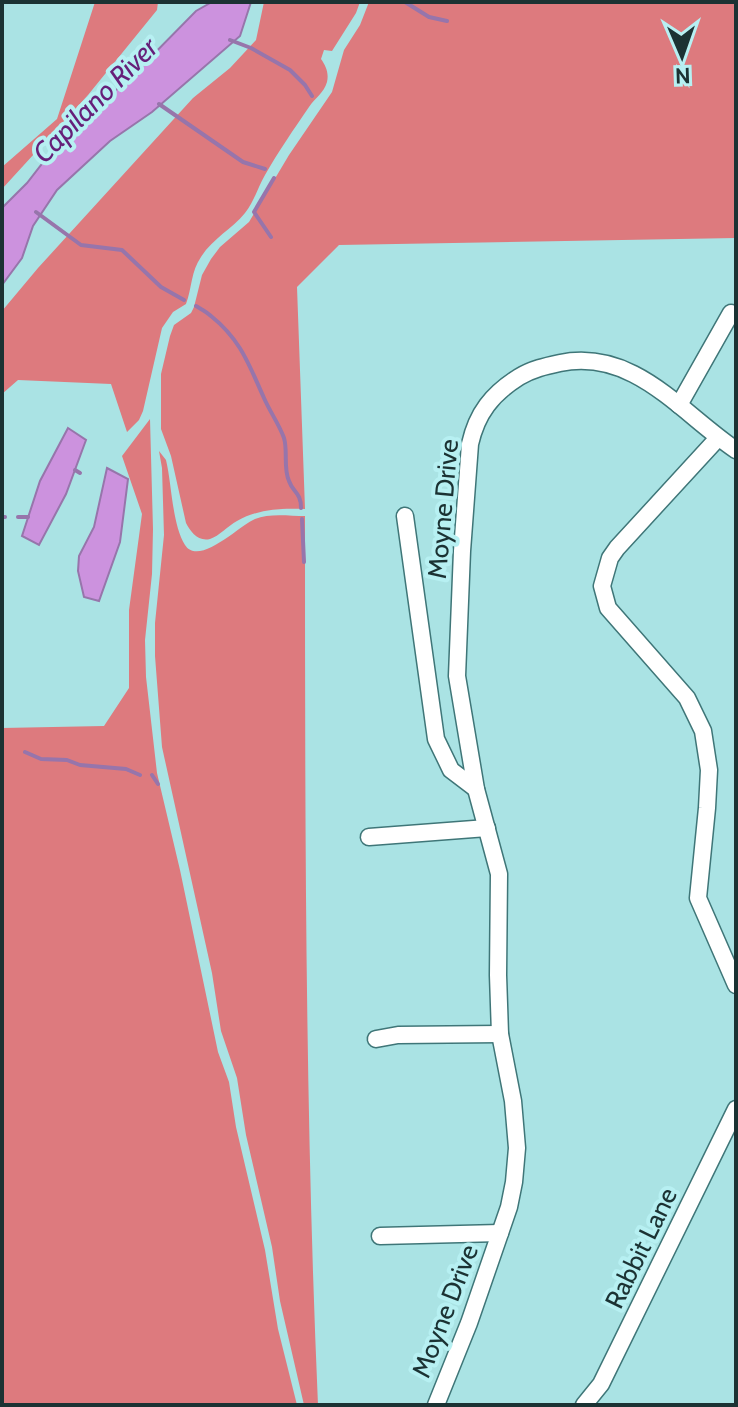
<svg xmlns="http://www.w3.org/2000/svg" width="738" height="1407" viewBox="0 0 738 1407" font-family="Cabin,sans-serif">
<rect width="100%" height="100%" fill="#aae3e4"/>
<!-- forest -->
<g fill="#dd7a7e">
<polygon points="95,2 158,2 157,10 88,95 2,189 2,167 57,119"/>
<path d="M 264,2 L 360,2 L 356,13 L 332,51 L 324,50 L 321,59 C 326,66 329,73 327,82 C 324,93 315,98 309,107 C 294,129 278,152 265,175 C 258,187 254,202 245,213 C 232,229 212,239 201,257 C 191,271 192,288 186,304 L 173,312 L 162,328 L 143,411 L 139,420 L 127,432 L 111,384 L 18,380 L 2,394 L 2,311 L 38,268 L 193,98 L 230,68 L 256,40 Z"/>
<path d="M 369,2 L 736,2 L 736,238 L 339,245 L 297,287 L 305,509 C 281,508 258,509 237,521 C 228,526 219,536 210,539 C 198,542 190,531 186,523 L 171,456 L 161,429 L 161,374 L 170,336 L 174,325 L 191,313 L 194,307 L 202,275 L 211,259 L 220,247 L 249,222 L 289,155 L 332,92 L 344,50 L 360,25 Z"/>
<polygon points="150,419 153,529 152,574 145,640 146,677 157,773 180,870 218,1052 229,1082 236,1127 265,1250 278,1329 297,1405 2,1405 2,728 104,726 129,688 129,610 142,514 122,456"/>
<path d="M 159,451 L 166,460 C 172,485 172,524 185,545 C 199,567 240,525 255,519 C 269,513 289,516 305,516 C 305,812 305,1109 318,1405 L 304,1405 L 280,1301 L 272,1247 L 246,1135 L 237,1078 L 221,1031 L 212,973 L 162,747 L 155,656 L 155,623 L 164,535 L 162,468 Z"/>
</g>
<!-- water -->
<g fill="#cc92de" stroke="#9775ab" stroke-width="2">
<polygon points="212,2 251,2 240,36 152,112 110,141 57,190 33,226 22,258 2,285 2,208 27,183 55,147 85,122 104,101 137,71 196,11"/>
<polygon points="68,428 86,440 66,494 39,545 22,536 40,481"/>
<polygon points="107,468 128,479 120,542 99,601 84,597 78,571 79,556 94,527"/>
</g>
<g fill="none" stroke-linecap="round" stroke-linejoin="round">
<!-- stream -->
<g stroke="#9775ab" stroke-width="4">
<polyline points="405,2 429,17 447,21"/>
<polyline points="230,40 251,48 290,70 305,85 312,96"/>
<polyline points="159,104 243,162 265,169"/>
<polyline points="36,212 81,245 122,250 161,287 184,300"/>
<polyline points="271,237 254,212 274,178"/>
<path d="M 196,306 C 201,309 207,312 211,316 C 241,340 249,365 264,398 C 270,412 279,424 284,438 C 288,451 283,468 289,481 C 293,493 301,492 301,508"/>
<polyline points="75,470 80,473"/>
<polyline points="2,517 5,517"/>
<polyline points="18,517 28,517"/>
<polyline points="302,519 304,562"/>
<polyline points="25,752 41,759 67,760 80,765 126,769 140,775"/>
<polyline points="152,775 158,784"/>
</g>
<defs>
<g id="minor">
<polyline points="679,405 731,313"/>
<polyline points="718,438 617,548 610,558 602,586 608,608 687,698 703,731 709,770 707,808 698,898 736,985"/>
<polyline points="405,516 436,739 451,770 476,789"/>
<polyline points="369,837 487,828"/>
<polyline points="376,1039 398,1035 500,1034"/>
<polyline points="380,1236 500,1233"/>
<path d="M 436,1405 L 469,1323 L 509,1207 L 514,1182 L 517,1148 L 513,1101 L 500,1034 L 498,975 L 499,874 L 476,789 L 457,676 L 462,551 L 470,444 C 477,413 492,394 519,377 C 532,369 546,366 560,363 C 634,348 681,413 736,450"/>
<polyline points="584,1405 601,1384 736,1109"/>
</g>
</defs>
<!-- minor casing -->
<use href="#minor" stroke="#3f7678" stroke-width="19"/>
<!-- minor -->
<use href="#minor" stroke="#fff" stroke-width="16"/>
</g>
<g text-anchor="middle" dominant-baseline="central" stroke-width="8" stroke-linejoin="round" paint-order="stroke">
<!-- street labels -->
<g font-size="26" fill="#1b3233" stroke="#b7f0f2">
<text transform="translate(443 509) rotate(-85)">Moyne Drive</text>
<text transform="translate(641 1248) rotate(-64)">Rabbit Lane</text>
<text transform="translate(445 1311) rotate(-69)">Moyne Drive</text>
</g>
<!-- water labels -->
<g font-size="28" font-style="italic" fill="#661f79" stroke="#b7f0f2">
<text transform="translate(95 100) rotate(-45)">Capilano River</text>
</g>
</g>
<!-- border -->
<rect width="738" height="1407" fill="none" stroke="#1b3233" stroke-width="8"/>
<!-- north arrow -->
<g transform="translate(682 56) rotate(178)" stroke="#b7f0f2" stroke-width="6" paint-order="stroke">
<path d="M0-6L14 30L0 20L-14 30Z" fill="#1b3233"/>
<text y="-12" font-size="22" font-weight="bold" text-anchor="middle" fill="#1b3233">N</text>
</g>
</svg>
